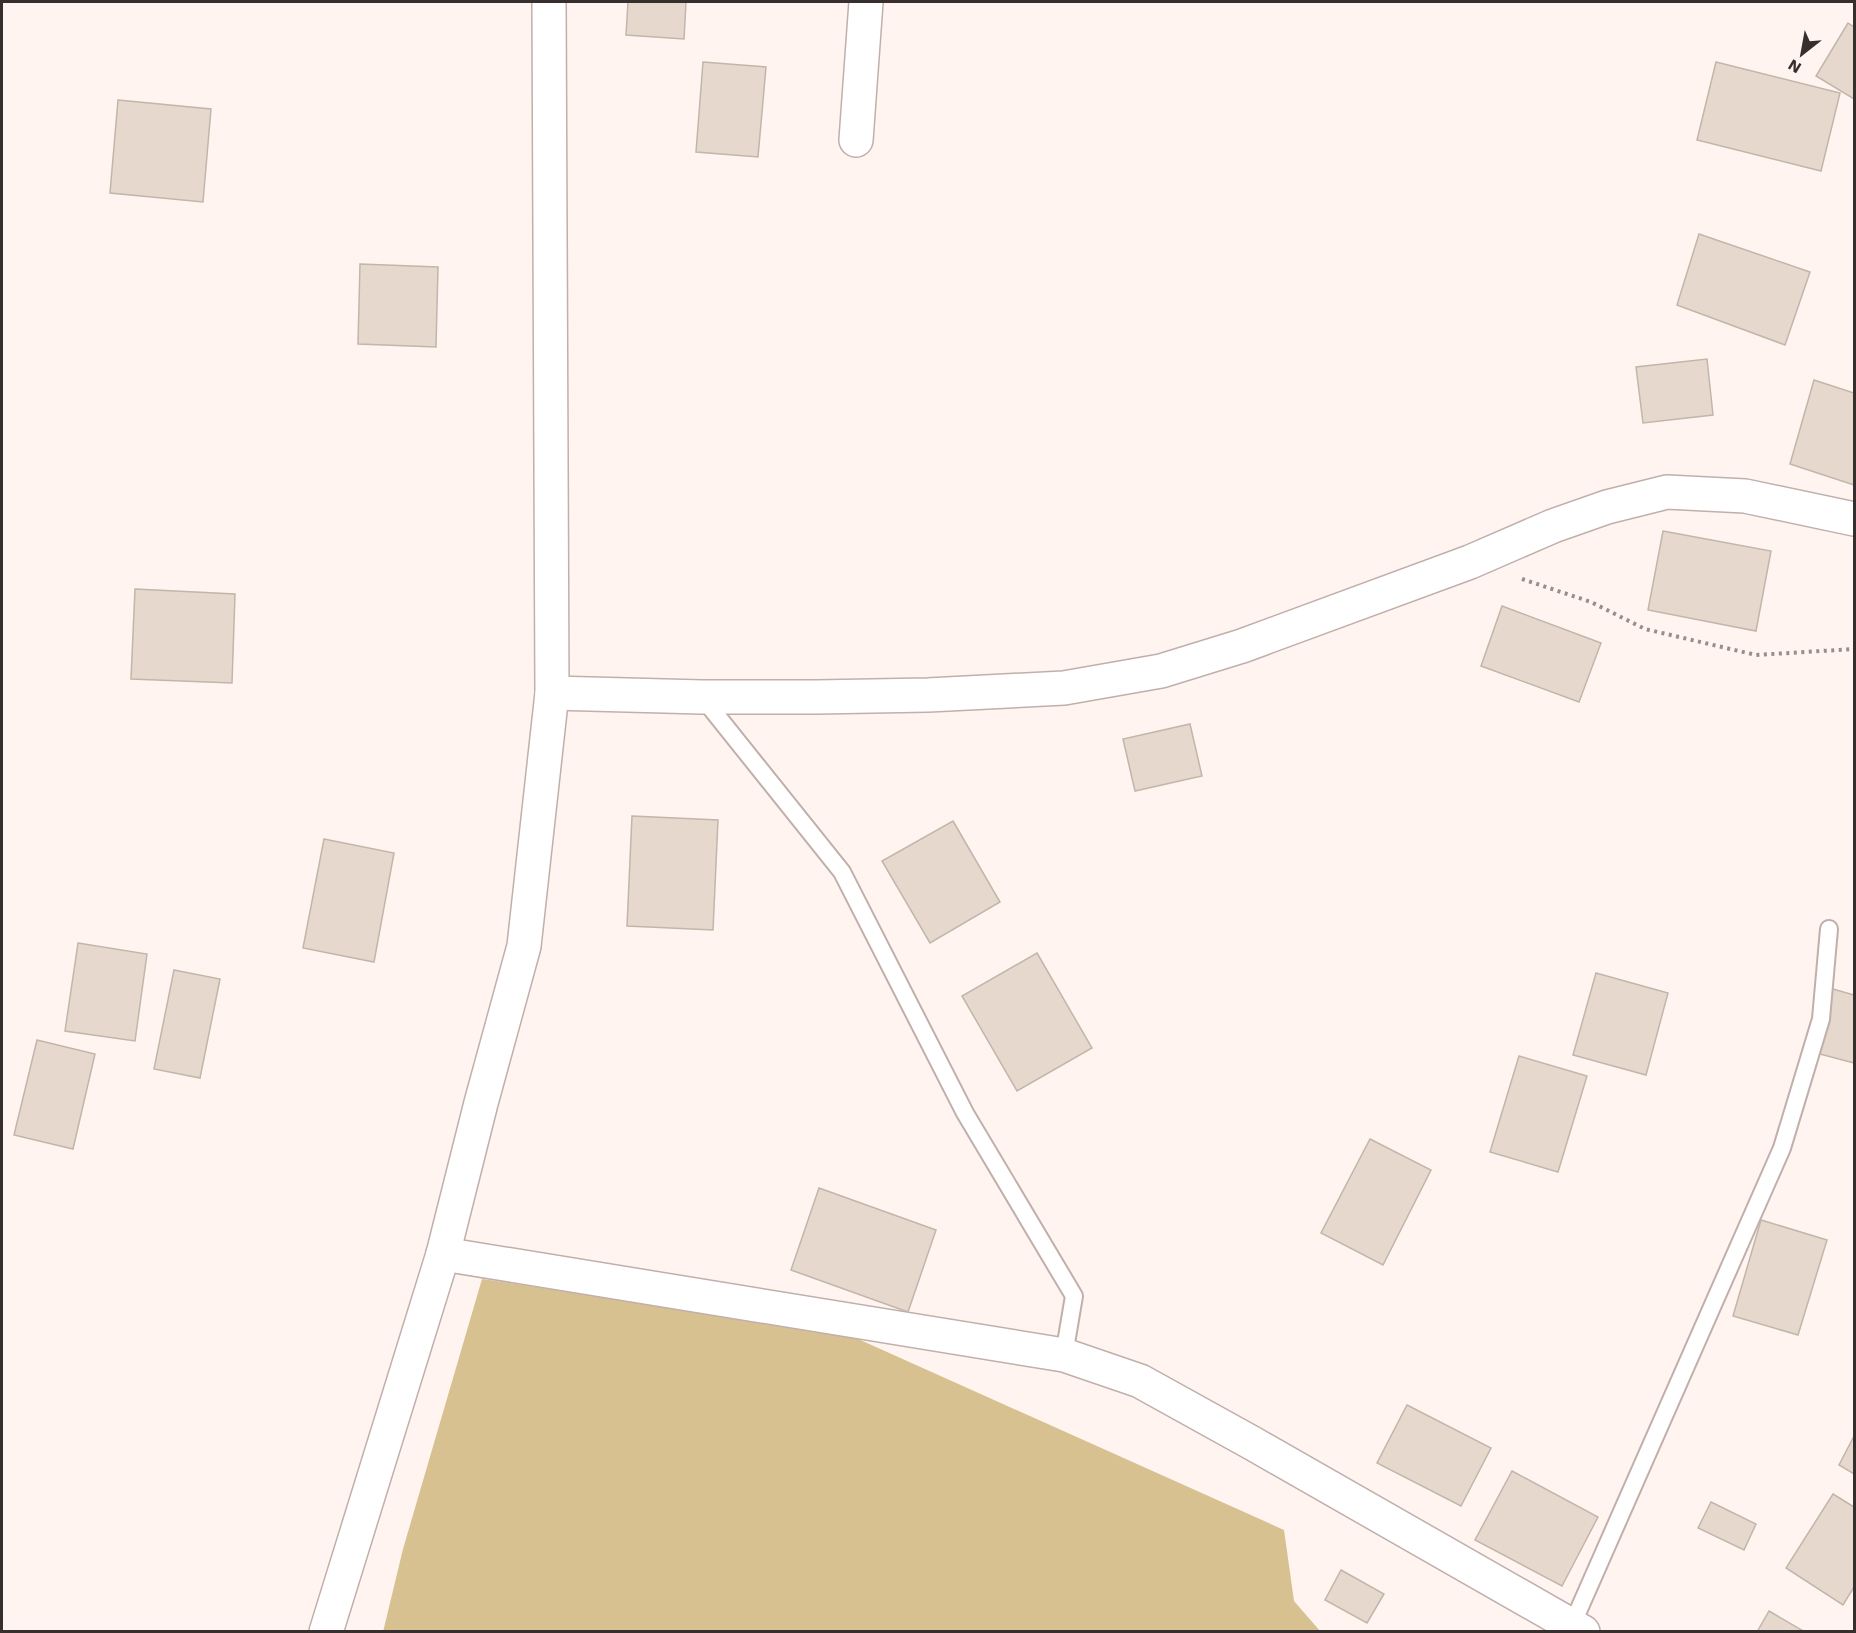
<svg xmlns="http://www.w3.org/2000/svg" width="1856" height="1633" viewBox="0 0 1856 1633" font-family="'Work Sans',sans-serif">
<rect width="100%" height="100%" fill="#fff4f0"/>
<!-- green -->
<polygon fill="#d7c190" points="482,1279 838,1330 1284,1530 1294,1601 1320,1631 383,1632 403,1549"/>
<!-- building -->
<g fill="#e6d8cd" stroke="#c2b5aa" stroke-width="1.5">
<polygon points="628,2 686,2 684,39 626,35"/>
<polygon points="1848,23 1854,27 1854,99 1816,76"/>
<polygon points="703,62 766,67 758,157 696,152"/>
<polygon points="1716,62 1840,93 1821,171 1697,140"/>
<polygon points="118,100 211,109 203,202 110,193"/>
<polygon points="1699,234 1810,272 1785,345 1677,305"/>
<polygon points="360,264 438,267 436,347 358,344"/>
<polygon points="1707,359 1713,415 1643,423 1636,367"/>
<polygon points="1814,380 1854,393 1854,485 1790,464"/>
<polygon points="1663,531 1771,551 1756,631 1648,610"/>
<polygon points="135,589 235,594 232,683 131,679"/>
<polygon points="1502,606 1601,643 1579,702 1481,666"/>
<polygon points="1190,724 1202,776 1135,791 1123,739"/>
<polygon points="632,816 718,820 713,930 627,926"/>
<polygon points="953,821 1000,902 930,943 882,861"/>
<polygon points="324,839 394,853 374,962 303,948"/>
<polygon points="78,943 147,954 135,1041 65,1031"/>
<polygon points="1037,953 1092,1048 1017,1091 962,996"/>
<polygon points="174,970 220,979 200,1078 154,1069"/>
<polygon points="1596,973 1668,993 1646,1075 1573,1055"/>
<polygon points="1833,989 1854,995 1854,1063 1816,1053"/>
<polygon points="37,1040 95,1054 73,1149 14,1135"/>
<polygon points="1519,1056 1587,1076 1558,1172 1490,1152"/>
<polygon points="1370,1139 1431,1170 1383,1265 1321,1233"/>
<polygon points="819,1188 936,1230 908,1312 791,1270"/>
<polygon points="1761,1220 1827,1240 1798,1335 1733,1316"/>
<polygon points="1407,1405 1491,1448 1461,1506 1377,1463"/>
<polygon points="1854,1436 1854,1474 1839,1465"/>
<polygon points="1512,1471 1598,1517 1562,1586 1475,1540"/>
<polygon points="1833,1494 1854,1507 1854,1587 1843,1605 1786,1568"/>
<polygon points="1711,1502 1756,1524 1744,1550 1698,1528"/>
<polygon points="1341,1570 1384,1594 1367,1623 1325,1600"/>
<polygon points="1769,1611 1805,1632 1757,1632"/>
</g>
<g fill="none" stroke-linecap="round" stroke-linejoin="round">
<defs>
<g id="service">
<polyline points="702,697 842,872 965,1113 1074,1296 1064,1355"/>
<polyline points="1572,1625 1782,1148 1821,1019 1829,929"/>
</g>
<g id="minor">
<polyline points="856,140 866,2"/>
<polyline points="552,693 702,697 816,697 928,695 1064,688 1161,671 1242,646 1470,562 1553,526 1607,507 1667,492 1745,496 1854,519"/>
<polyline points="443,1254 1064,1355 1140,1381 1252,1443 1583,1632"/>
</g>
<polyline id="tertiary" points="326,1632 443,1254 481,1103 524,946 552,693 549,2"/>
</defs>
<!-- service casing -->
<use href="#service" stroke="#c1afab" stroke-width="20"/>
<!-- minor casing -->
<use href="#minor" stroke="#c1afab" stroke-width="36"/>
<!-- tertiary casing -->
<use href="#tertiary" stroke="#c1afab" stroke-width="36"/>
<!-- path -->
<polyline stroke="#978e8b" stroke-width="4" stroke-dasharray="3 4.5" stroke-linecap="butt" points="1522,579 1591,602 1645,629 1756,655 1854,649"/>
<!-- service -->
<use href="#service" stroke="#fff" stroke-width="16"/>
<!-- minor -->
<use href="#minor" stroke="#fff" stroke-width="33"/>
<!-- tertiary -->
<use href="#tertiary" stroke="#fff" stroke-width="33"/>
</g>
<!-- border -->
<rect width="1856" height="1633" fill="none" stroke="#362f2d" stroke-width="6"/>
<!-- north arrow -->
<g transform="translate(1802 54) rotate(211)" stroke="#fff4f0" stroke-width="4.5" paint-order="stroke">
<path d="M0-4.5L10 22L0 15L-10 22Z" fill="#362f2d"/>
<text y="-9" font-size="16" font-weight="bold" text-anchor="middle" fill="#362f2d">N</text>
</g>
</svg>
